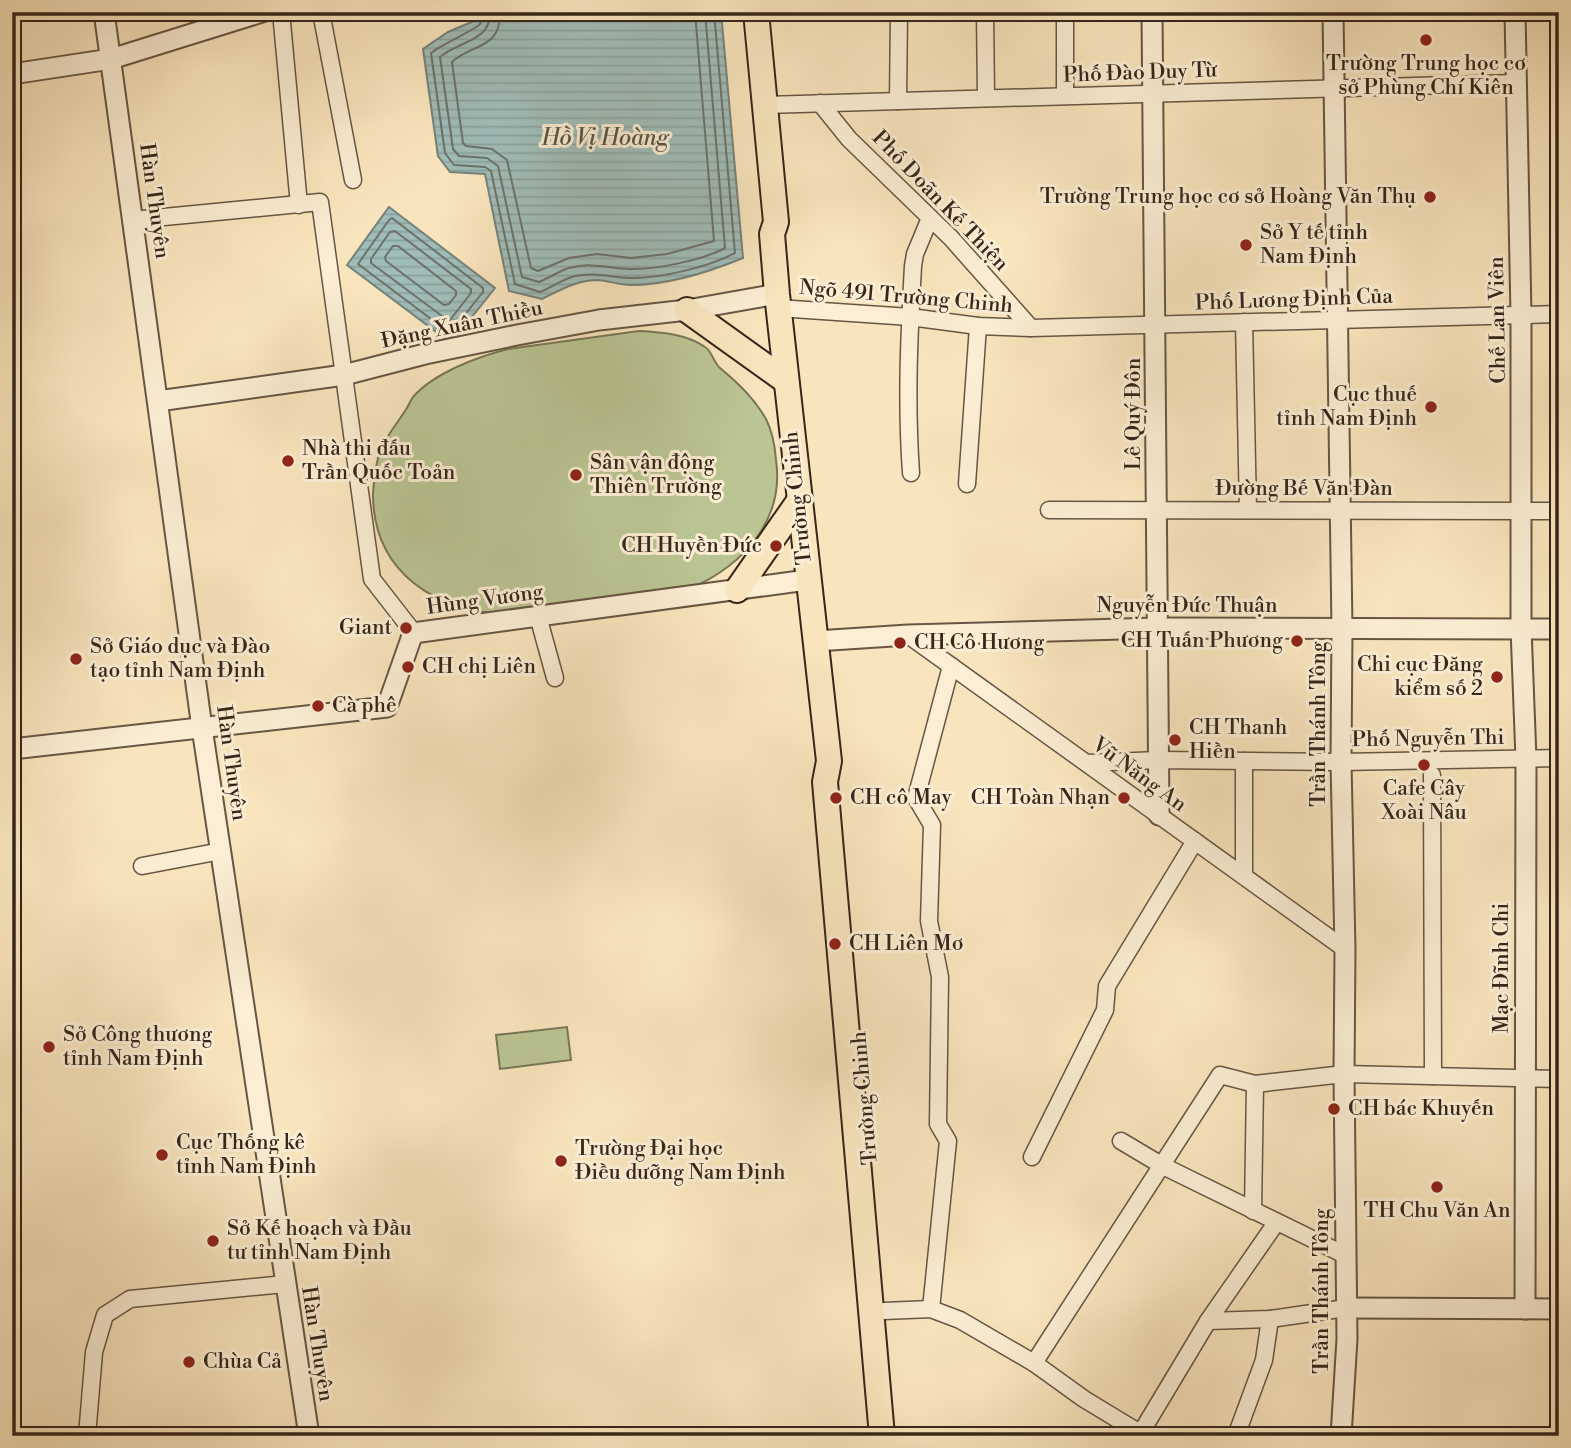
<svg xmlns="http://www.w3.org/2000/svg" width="1571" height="1448" viewBox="0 0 1571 1448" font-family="'Libre Bodoni',serif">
<defs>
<pattern id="water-rules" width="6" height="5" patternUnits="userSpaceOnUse" patternTransform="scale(1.75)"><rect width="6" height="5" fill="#a0bdb9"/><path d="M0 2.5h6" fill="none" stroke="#8aa29e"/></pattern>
</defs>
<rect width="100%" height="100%" fill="#f9e5bd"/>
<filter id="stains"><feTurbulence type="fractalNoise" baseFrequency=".00286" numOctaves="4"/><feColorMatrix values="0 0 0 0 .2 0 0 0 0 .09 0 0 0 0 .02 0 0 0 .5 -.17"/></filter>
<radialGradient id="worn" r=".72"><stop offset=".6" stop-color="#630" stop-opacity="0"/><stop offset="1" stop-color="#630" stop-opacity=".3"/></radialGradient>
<!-- pitch -->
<g fill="#bbc593" stroke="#787657" stroke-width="2">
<path d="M 639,331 C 660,332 687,334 705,347 C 712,351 713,362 720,368 C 738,383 754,398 766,419 C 772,431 775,446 776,460 C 784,515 750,558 702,583 C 677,596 647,597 619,600 C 583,605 546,609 509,614 C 437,613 373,573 373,494 C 374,481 375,465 380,452 C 386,436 396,425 405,411 C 408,407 410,401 413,397 C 434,373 477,357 508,349 Z"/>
<polygon points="567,1027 571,1060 500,1069 496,1035"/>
</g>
<!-- water -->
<g fill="url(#water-rules)" stroke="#76817a" stroke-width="2">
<path d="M 474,12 L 721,12 L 743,258 C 709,272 668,285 631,285 C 620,285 609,281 598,280 C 577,280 560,290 542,299 L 509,291 L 485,174 L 450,172 L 438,156 L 423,49 L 448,32 L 474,21 Z"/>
<polygon points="389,207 495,288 451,343 347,265"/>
</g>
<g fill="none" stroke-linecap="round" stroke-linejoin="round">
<!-- shore -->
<g stroke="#6b726a" stroke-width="2">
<path d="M 481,12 C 481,15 482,21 480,24 C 477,29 440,45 431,53 L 445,153 L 454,165 L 485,167 L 491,171 L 515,284 L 540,292 C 552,287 563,279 575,276 C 594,272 610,277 629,278 C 658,279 709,267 735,253 L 714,12"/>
<path d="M 490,12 C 491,42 458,41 440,57 L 453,149 L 459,156 L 487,158 L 498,166 L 522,277 L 539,282 C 549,278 559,271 569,268 C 590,262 609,268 629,269 C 655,270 703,260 725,248 L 705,12"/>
<path d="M 500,12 C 501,50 472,43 452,62 L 463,143 L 466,146 L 492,149 L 507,160 L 531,268 L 538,271 L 569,258 L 597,254 L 631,258 L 667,254 L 714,241 L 695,12"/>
<polygon points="392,218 483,288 483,292 451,332 447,331 358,264 389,220"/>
<polygon points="395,231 471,289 471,293 450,320 446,319 371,263 371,259 390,232"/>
<polygon points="393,246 398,246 456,291 456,295 449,304 444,305 386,261 385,257"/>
</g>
<defs>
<g id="minor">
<polyline points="281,12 299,205"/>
<polyline points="321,12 353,180"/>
<polyline points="985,12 986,98"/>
<polyline points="1065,96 1065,12"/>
<polyline points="898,101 899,12"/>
<polyline points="820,103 849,139 951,238 1031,328"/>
<polyline points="765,105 1517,83"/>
<polyline points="133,220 320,202 372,579 414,633"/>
<polyline points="778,308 910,317 978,326 1031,328 1559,314"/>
<polyline points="1244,322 1248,510"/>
<path d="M 911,473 C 906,401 909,338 913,266 L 915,254 L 930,218"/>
<polyline points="967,484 978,326"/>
<polyline points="1049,510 1559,511"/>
<polyline points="538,616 555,678"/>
<polyline points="908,635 1345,949"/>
<polyline points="1087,763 1159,760 1341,762 1559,758"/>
<polyline points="1432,775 1433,1076"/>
<polyline points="142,866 221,851"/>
<polyline points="1244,876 1244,761"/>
<polyline points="1121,1141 1163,1166 1345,1255"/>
<polyline points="1032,1157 1105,1010 1107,986 1195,841"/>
<polyline points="1253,1211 1255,1084 1344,1074 1559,1079"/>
<polyline points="931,1309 948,1141 938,1124 940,977 929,921 932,825 916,798 951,666"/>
<polyline points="884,1311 931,1309 960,1320 1034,1363 1084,1399 1145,1436"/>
<polyline points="1208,1321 1270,1319 1346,1308"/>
<polyline points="1034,1363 1220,1075 1255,1084"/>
<polyline points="87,1436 94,1352 105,1315 130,1299 285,1284"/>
<polyline points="1139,1436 1208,1321 1276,1223"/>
<polyline points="1236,1436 1264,1360 1270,1319"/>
</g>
<g id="tertiary">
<polyline points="104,12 202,728 309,1436"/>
<polyline points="1152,12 1159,815"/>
<polyline points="1333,12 1342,629 1341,762 1345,949 1344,1074 1347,1339 1341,1436"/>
<polyline points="1515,12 1521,315 1521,628 1526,759 1525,1309"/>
<polyline points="12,74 111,59 262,12"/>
<polyline points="158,401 344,375 425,354 517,335 599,320 687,310 777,294"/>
<polyline points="816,641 908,635 1157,628 1559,629"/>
<polyline points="12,749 387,707 413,633 807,580"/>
<polyline points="1346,1308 1559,1309"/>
</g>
<g id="primary">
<polyline points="756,12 776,222 772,234 777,294 829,761 825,782 882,1436"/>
<polyline points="687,310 786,381"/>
<polyline points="737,590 799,501"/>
</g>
</defs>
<!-- minor casing -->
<use href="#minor" stroke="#675644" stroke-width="19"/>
<!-- tertiary casing -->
<use href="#tertiary" stroke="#675644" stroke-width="23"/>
<!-- primary casing -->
<use href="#primary" stroke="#36261b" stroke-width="28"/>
<!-- minor -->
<use href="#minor" stroke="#fbeed4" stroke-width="16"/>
<!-- tertiary -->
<use href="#tertiary" stroke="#fbeed4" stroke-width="19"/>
<!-- primary -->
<use href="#primary" stroke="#f9e5bd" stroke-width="24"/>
</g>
<!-- markers -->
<g fill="#8f2418" stroke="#fbeed4" stroke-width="2.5">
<circle cx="1426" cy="40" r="7"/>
<circle cx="1430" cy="197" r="7"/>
<circle cx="1246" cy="245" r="7"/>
<circle cx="1431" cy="407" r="7"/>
<circle cx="288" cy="461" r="7"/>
<circle cx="576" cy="475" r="7"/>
<circle cx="776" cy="546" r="7"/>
<circle cx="406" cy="628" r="7"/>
<circle cx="1297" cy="641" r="7"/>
<circle cx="900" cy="643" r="7"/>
<circle cx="76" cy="659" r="7"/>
<circle cx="408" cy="667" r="7"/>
<circle cx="1497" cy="677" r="7"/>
<circle cx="318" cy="706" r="7"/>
<circle cx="1175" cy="740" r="7"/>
<circle cx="1424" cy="765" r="7"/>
<circle cx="836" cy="798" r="7"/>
<circle cx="1124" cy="798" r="7"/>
<circle cx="835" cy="944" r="7"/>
<circle cx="49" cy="1047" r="7"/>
<circle cx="1334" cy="1109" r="7"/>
<circle cx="162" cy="1155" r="7"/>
<circle cx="561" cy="1161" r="7"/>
<circle cx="1437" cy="1187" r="7"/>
<circle cx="213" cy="1241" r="7"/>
<circle cx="189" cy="1362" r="7"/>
</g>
<g text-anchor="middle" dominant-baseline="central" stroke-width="6" stroke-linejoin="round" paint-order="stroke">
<!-- poi labels -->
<g font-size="21" fill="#36261b" stroke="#fbeed4" text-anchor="start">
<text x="1426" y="64" text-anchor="middle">Trường Trung học cơ<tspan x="1426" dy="24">sở Phùng Chí Kiên</tspan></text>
<text x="1416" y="197" text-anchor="end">Trường Trung học cơ sở Hoàng Văn Thụ</text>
<text x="1260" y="233">Sở Y tế tỉnh<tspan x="1260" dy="24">Nam Định</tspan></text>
<text x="1417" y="395" text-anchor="end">Cục thuế<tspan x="1417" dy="24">tỉnh Nam Định</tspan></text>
<text x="302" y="449">Nhà thi đấu<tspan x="302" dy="24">Trần Quốc Toản</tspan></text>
<text x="590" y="463">Sân vận động<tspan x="590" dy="24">Thiên Trường</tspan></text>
<text x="762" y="546" text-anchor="end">CH Huyền Đức</text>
<text x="392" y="628" text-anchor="end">Giant</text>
<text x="1283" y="641" text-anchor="end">CH Tuấn Phương</text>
<text x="914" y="643">CH Cô Hương</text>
<text x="90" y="647">Sở Giáo dục và Đào<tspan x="90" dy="24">tạo tỉnh Nam Định</tspan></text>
<text x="1483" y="665" text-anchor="end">Chi cục Đăng<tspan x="1483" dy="24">kiểm số 2</tspan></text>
<text x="422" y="667">CH chị Liên</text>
<text x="332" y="706">Cà phê</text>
<text x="1189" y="728">CH Thanh<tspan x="1189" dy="24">Hiền</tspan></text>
<text x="1424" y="789" text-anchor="middle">Cafe Cây<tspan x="1424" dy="24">Xoài Nâu</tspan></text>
<text x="850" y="798">CH cô May</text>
<text x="1110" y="798" text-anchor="end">CH Toàn Nhạn</text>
<text x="849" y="944">CH Liên Mơ</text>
<text x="63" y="1035">Sở Công thương<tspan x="63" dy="24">tỉnh Nam Định</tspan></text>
<text x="1348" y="1109">CH bác Khuyến</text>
<text x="176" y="1143">Cục Thống kê<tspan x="176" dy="24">tỉnh Nam Định</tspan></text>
<text x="575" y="1149">Trường Đại học<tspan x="575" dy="24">Điều dưỡng Nam Định</tspan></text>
<text x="1437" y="1211" text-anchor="middle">TH Chu Văn An</text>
<text x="227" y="1229">Sở Kế hoạch và Đầu<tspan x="227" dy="24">tư tỉnh Nam Định</tspan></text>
<text x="203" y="1362">Chùa Cả</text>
</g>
<!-- street labels -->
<g font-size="21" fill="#36261b" stroke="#fbeed4">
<text transform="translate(1140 73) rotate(-2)">Phố Đào Duy Từ</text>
<text transform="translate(154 201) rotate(82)">Hàn Thuyên</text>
<text transform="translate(940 201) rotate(46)">Phố Doãn Kế Thiện</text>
<text transform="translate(906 297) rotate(5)">Ngõ 491 Trường Chinh</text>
<text transform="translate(1294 300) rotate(-2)">Phố Lương Định Của</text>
<text transform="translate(1498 320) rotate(-91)">Chế Lan Viên</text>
<text transform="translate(462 325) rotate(-12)">Đặng Xuân Thiều</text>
<text transform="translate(1134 414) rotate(-90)">Lê Quý Đôn</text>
<text x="1304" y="489">Đường Bế Văn Đàn</text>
<text transform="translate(798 498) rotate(-96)">Trường Chinh</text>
<text transform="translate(485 600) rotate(-8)">Hùng Vương</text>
<text x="1187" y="606">Nguyễn Đức Thuận</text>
<text transform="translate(1319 724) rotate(-90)">Trần Thánh Tông</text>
<text transform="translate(1428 739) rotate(-1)">Phố Nguyễn Thi</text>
<text transform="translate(231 763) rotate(82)">Hàn Thuyên</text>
<text transform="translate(1139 775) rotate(36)">Vũ Năng An</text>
<text transform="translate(1502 968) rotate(-90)">Mạc Đĩnh Chi</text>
<text transform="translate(865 1098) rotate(-95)">Trường Chinh</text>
<text transform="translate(1322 1291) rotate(-90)">Trần Thánh Tông</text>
<text transform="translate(317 1344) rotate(81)">Hàn Thuyên</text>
</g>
<!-- water labels -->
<g font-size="23" font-style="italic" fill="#56534a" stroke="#fbeed4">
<text x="605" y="138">Hồ Vị Hoàng</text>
</g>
</g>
<!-- margin -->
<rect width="1571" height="1448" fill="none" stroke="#f9e5bd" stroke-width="42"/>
<rect x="14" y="14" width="1543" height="1420" fill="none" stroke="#36261b" stroke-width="3.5"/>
<rect x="21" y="21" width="1529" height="1406" fill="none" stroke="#36261b" stroke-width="2"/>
<rect width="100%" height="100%" filter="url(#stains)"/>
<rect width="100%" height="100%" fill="url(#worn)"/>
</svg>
